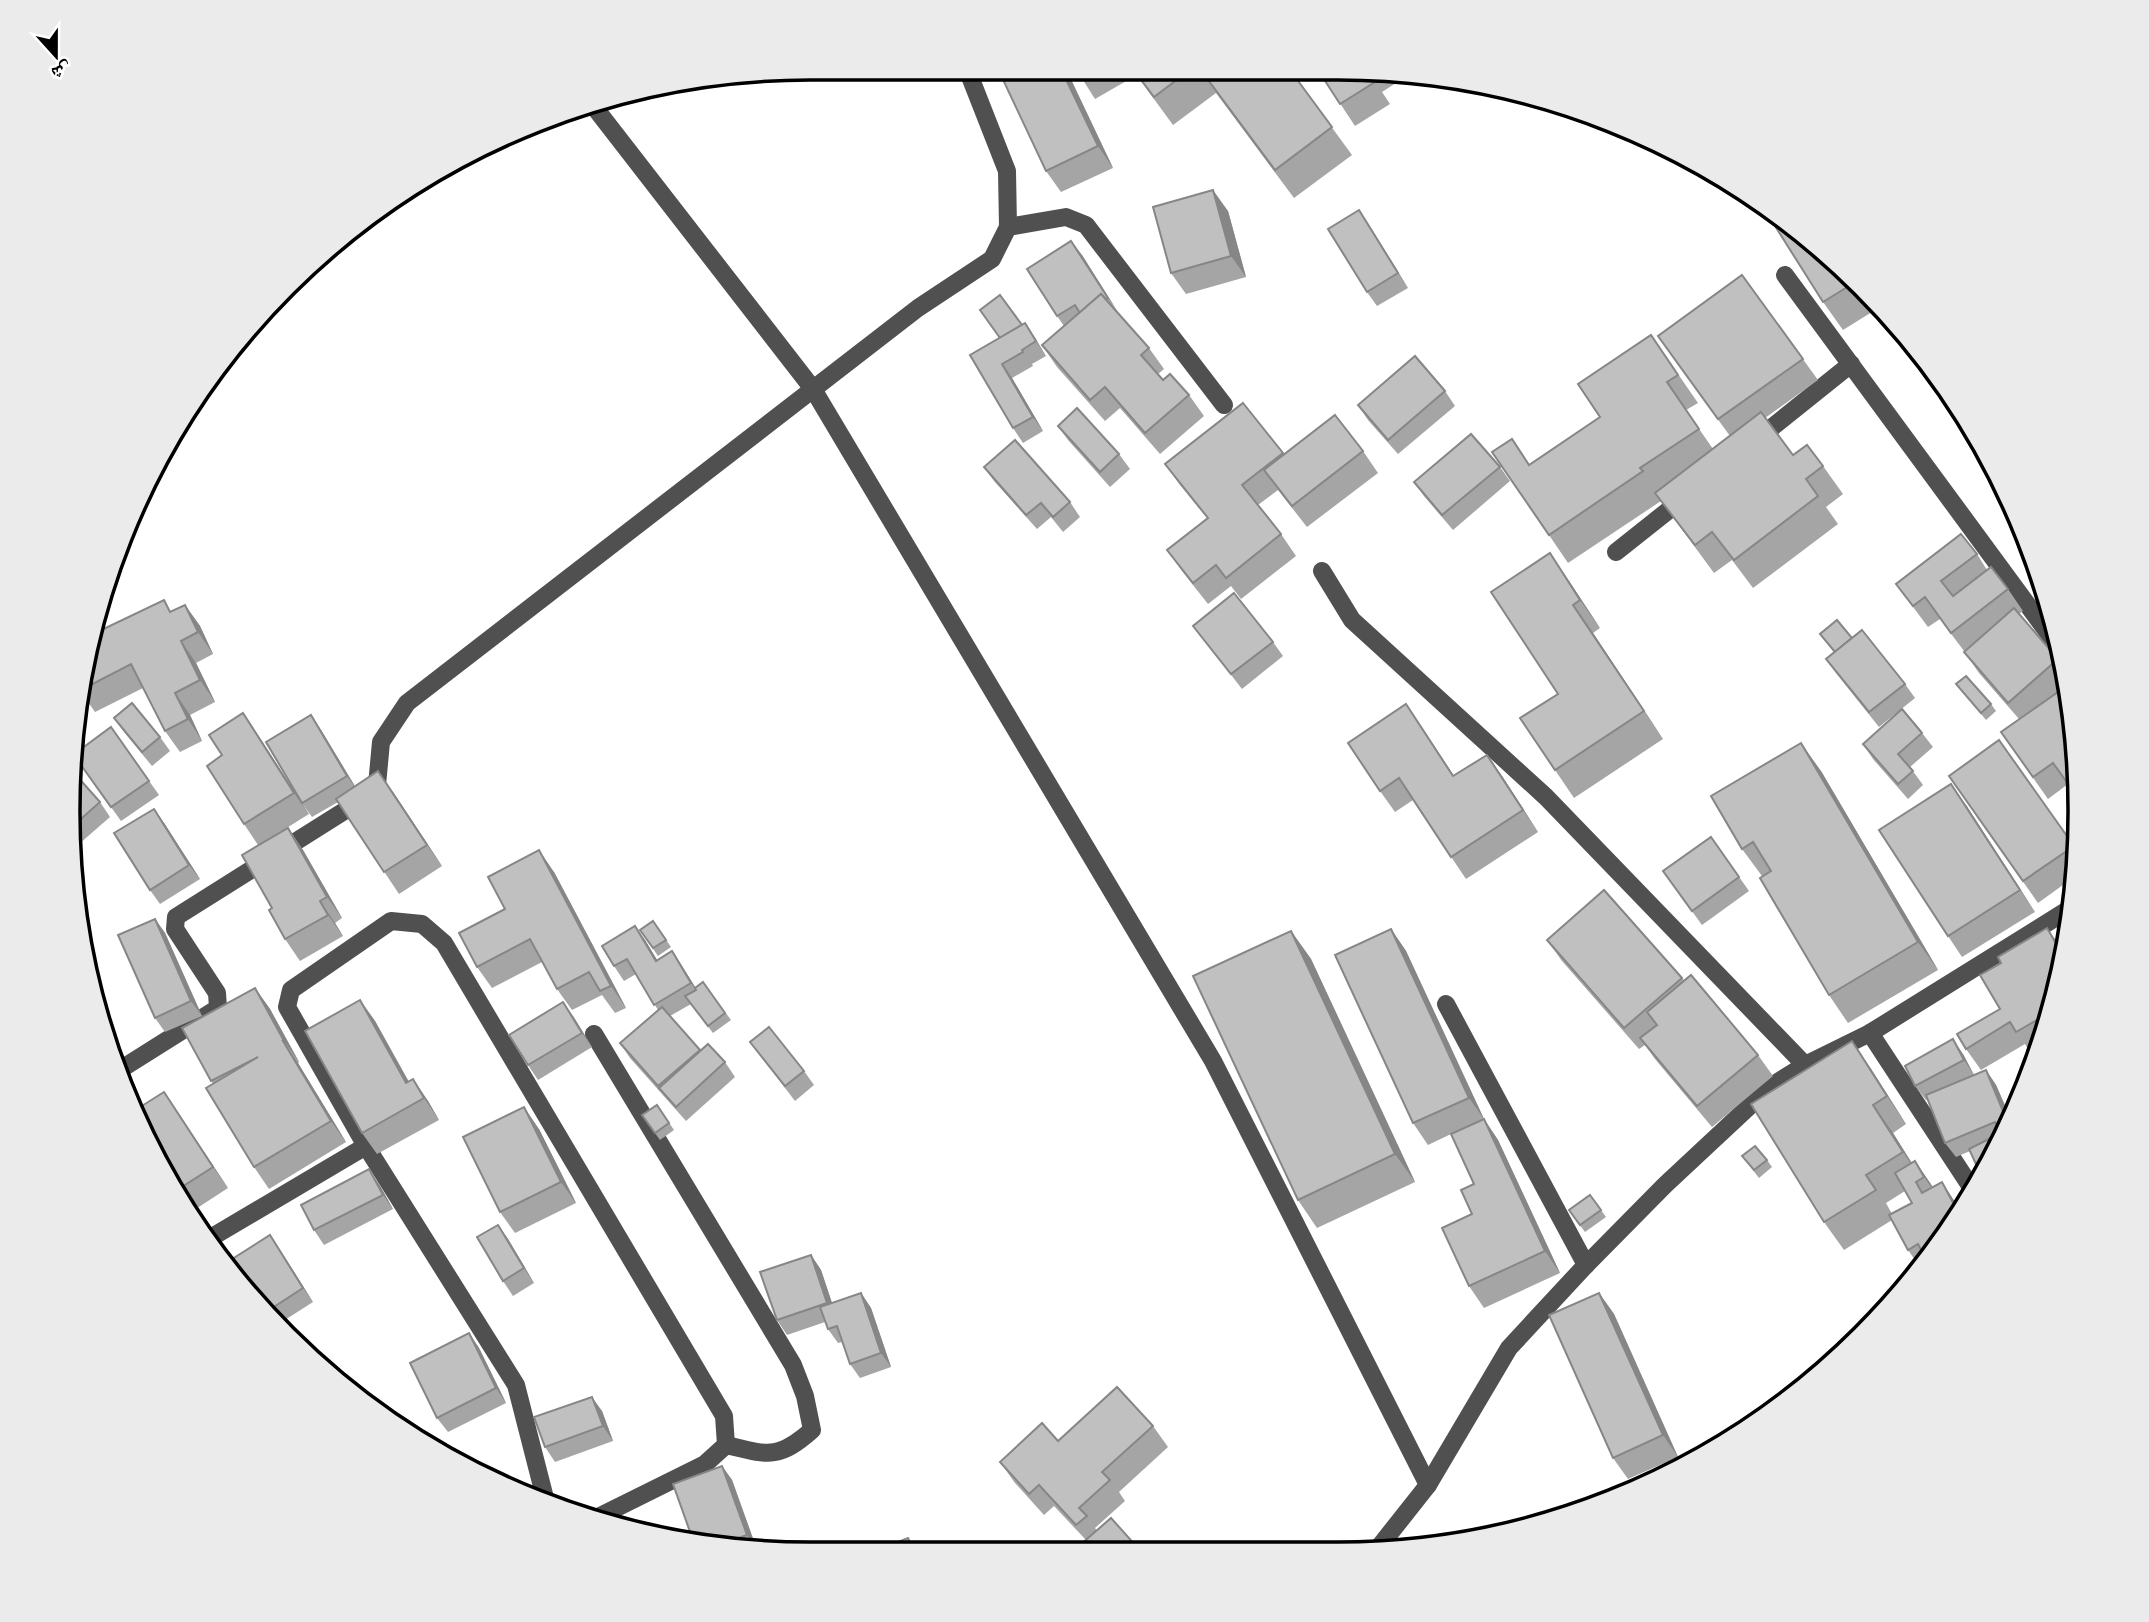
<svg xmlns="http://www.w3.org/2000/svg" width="2149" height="1622" viewBox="0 0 2149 1622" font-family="Arial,'Noto Naskh Arabic',sans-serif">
<rect width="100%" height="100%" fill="#fff"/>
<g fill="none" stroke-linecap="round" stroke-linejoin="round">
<!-- minor -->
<g stroke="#505050" stroke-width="18">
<polyline points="592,104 813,389 1213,1061 1428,1485"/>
<polyline points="1008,227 1066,217 1086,225 1224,405"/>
<polyline points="1785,275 2063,653"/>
<polyline points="1755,441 1851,364"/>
<polyline points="1616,552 1684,498"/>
<polyline points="1322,571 1352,620 1546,797 1805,1065"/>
<polyline points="1446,1004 1586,1265"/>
<polyline points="1870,1033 1973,1190"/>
<path d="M 594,1034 L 793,1365 L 805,1396 L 812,1430 C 778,1460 768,1455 726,1445"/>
<polyline points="118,1071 218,1008 217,993 175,929 176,917 357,803 377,785 381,742 407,703 918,308 992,259 1008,227 1007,171 967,69"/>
<polyline points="207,1240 366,1146"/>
<polyline points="546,1502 516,1385 366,1146 287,1007 291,990 391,921 422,924 444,943 724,1416 726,1445 705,1464 594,1519"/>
<polyline points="1379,1547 1428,1485 1509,1348 1586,1265 1665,1185 1770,1087 1805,1065 1870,1033 2071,908"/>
</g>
</g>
<!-- wall -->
<g fill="#a5a5a5" fill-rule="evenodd">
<polygon points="1066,69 1113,168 1061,192 1046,171"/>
<polygon points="1076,69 1131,69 1135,76 1095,99"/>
<polygon points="1132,69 1290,70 1352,155 1294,198 1216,93 1173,125"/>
<polygon points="1318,70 1386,70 1410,74 1382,92 1390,104 1355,126"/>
<polygon points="1228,211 1246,277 1186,294 1171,273"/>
<polygon points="1776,215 1863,286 1880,307 1843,330 1823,302"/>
<polygon points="1369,225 1408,288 1377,306 1367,292"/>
<polygon points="1082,255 1118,313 1149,348 1164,369 1158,374 1163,380 1189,395 1204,416 1160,454 1120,408 1105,421 1057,367 1042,345 1064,326 1057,316"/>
<polygon points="1742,275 1818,380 1765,418 1793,455 1823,466 1843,494 1826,507 1838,524 1753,588 1732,560 1714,573 1661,501 1568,563 1549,535 1530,465 1600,417 1651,335 1698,403 1686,410 1713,449 1730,436 1673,358"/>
<polygon points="1022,325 1035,338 1046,356 1032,364 1033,366 1012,378 1043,431 1023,443 1013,428 970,355"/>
<polygon points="1445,391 1455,406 1398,454 1368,420 1358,405"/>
<polygon points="1243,403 1284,455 1363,451 1378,473 1307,527 1278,490 1258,505 1281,534 1296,556 1241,599 1231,586 1208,604 1182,571 1167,550 1207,518 1180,485 1165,464"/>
<polygon points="1058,426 1119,454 1130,469 1110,487 1068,440"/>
<polygon points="984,467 1070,502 1080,517 1063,532 1051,517 1037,529 994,481"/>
<polygon points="1500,467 1510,481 1453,530 1424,496 1414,482"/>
<polygon points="1977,554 1987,570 2008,589 2023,611 2019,614 2058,659 2067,672 2080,801 2068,784 2048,799 2001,732 2019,719 1979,673 1964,651 1940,619 1928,627 1896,584"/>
<polygon points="1569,581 1600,628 1593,633 1663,739 1574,798 1555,770 1558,694"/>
<polygon points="185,605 200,626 213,654 196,663 215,702 190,715 202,741 180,752 165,731 143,688 95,712 81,692 83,666 172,611"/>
<polygon points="1193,626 1273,642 1283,656 1242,689"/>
<polygon points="1820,634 1852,638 1905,684 1915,698 1879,727 1836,673 1826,659 1834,652"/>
<polygon points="1956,684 1991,704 1996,711 1986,720"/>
<polygon points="243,713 258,735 309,814 264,842 288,828 303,850 342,918 335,923 343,936 300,961 285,939 272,908 258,845 244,824 222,755"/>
<polygon points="114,718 160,737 170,751 152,766 124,732"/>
<polygon points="1421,726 1454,776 1502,776 1538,832 1466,879 1413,800 1395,812 1380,791"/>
<polygon points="111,727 159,795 121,821 76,758"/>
<polygon points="321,730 355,786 393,792 442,866 399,894 338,802 312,817 302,803"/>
<polygon points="1922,733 1933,747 1910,767 1923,785 1908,799 1873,759 1863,744"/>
<polygon points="1999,740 2077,850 2074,877 2038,903 1949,776"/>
<polygon points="1821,771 1938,970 1848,1023 1829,995 1762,876 1742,849"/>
<polygon points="75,774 100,802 110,817 79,844 71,836"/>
<polygon points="1966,805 2035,912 1962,957 1948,936"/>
<polygon points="164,823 200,879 160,904 150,890"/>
<polygon points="1711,837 1749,891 1702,925 1663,871"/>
<polygon points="554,872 626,1008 615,1013 602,995 572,1010 557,989 542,962 492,988 477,967 505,909"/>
<polygon points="155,919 165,933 202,1016 165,1032 155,1018"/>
<polygon points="653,921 671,947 658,956 640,930"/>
<polygon points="1391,929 1406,951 1484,1119 1498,1140 1560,1273 1484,1308 1469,1286 1472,1214 1474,1184 1451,1134 1428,1145 1413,1123"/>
<polygon points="1291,931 1311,959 1415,1182 1317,1228 1298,1200"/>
<polygon points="645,940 657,960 672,951 696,988 703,982 731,1020 713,1033 691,1004 670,1016 701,1051 725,1062 735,1077 686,1121 630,1058 620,1043 658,1010 636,974 624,981 614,966"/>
<polygon points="1547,940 1682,978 1758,1055 1773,1076 1712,1127 1655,1059 1645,1045 1639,1049 1562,961"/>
<polygon points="2062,949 2066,956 2038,1050 2031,1054 2025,1044 1981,1070 1966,1049 2000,1009"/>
<polygon points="255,988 270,1009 299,1062 298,1063 346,1142 269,1189 254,1167 213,1084 182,1028"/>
<polygon points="360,1000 375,1021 409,1082 413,1079 428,1101 439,1120 377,1154 362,1133"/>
<polygon points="573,1016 592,1047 538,1080 528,1065"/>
<path d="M 1852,1041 L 1871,1069 L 1906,1124 L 1893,1133 L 1912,1163 L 1915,1161 L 1933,1187 L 1942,1182 L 1962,1213 L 1956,1223 L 1920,1267 L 1908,1250 L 1892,1220 L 1844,1250 L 1824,1222 ZM 1905,1191 L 1912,1203 L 1892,1214 L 1886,1203 Z"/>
<polygon points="750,1042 804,1071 814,1085 795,1101"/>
<polygon points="1963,1054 1974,1075 1986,1070 1996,1085 2009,1114 1981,1175 1970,1151 1956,1157 1945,1143 1927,1100 1926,1100 1915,1086"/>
<polygon points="164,1092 228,1188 188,1214 137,1109"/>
<polygon points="657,1105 674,1130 660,1140 642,1115"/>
<polygon points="539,1129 576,1203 515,1233 500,1212"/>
<polygon points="1742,1156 1767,1160 1772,1167 1759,1178"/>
<polygon points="379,1184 393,1209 324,1245 314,1230"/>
<polygon points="1590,1195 1606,1217 1585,1232 1569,1210"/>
<polygon points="498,1225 508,1239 534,1283 513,1296 503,1281"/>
<polygon points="280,1250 313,1302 277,1325 226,1263"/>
<polygon points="811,1255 821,1270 832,1303 861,1293 871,1308 891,1367 860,1378 850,1364 842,1342 838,1343 828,1329 825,1322 787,1335 777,1320"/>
<polygon points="1599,1293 1614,1314 1678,1457 1628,1479 1613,1458"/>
<polygon points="469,1333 479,1348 506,1403 448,1432 437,1418"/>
<polygon points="602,1411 613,1441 555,1462 545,1447"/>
<polygon points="1153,1426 1168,1447 1119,1492 1125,1501 1095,1528 1097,1531 1086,1540 1054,1506 1044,1515 1015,1483 1000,1462 1058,1441"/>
<polygon points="722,1466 732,1480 756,1547 714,1547 694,1543"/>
</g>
<!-- shaded-wall -->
<g fill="#868686">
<polygon points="1061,69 1066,69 1113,168 1098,146"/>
<polygon points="1213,190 1228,211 1246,277 1231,256"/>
<polygon points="1359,210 1369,225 1408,288 1398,273"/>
<polygon points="1071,241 1082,255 1118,312 1108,298"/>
<polygon points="1025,323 1035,338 1046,356 1036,341"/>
<polygon points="1002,364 1012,378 1043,431 1033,417"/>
<polygon points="1550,553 1569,581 1600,628 1580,600"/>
<polygon points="185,605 200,626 213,654 198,632"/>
<polygon points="1573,605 1593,633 1663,739 1644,711"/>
<polygon points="181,641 196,663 215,702 200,680"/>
<polygon points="175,693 190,715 202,741 188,719"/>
<polygon points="1406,704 1421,726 1468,798 1453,776"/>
<polygon points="243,713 258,735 309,814 294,793"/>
<polygon points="311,715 321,730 357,790 347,776"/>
<polygon points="1801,743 1821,771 1938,970 1918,942"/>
<polygon points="1487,755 1502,776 1538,832 1523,810"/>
<polygon points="378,771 393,792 442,866 427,845"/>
<polygon points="1951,784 1966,805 2035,912 2020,890"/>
<polygon points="154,809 164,823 200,879 189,865"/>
<polygon points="288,828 303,850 342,918 327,897"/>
<polygon points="539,850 554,872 626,1008 611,986"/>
<polygon points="320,901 335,923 343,936 328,915"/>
<polygon points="155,919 165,933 202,1016 191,1001"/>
<polygon points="635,926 645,940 666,975 656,961"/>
<polygon points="2047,928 2062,949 2066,956 2065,959"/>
<polygon points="1391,929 1406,951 1484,1119 1469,1098"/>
<polygon points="1291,931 1311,959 1415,1182 1395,1154"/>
<polygon points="672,951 682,966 701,997 691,983"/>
<polygon points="255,988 270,1009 299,1062 284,1041"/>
<polygon points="360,1000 375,1021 421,1104 406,1083"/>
<polygon points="563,1002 573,1016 592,1047 582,1033"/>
<polygon points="1953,1039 1963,1054 1974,1075 1964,1060"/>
<polygon points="283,1041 298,1063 346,1142 331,1121"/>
<polygon points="1852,1041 1871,1069 1906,1124 1887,1096"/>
<polygon points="1986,1070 1996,1085 2011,1120 2005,1116"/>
<polygon points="413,1079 428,1101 439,1120 424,1098"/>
<polygon points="164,1092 228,1188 213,1167"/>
<polygon points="1873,1105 1893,1133 1922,1180 1903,1152"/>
<polygon points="524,1107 539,1129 576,1203 561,1182"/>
<polygon points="1484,1119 1498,1140 1560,1273 1545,1251"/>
<polygon points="1915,1161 1930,1183 1939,1198 1924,1177"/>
<polygon points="369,1169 379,1184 393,1209 383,1195"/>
<polygon points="1942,1182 1962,1213 1960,1216"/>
<polygon points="498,1225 508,1239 534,1283 524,1268"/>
<polygon points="270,1235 280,1250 313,1302 303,1288"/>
<polygon points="811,1255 821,1270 837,1318 827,1303"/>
<polygon points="861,1293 871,1308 891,1367 881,1353"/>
<polygon points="1599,1293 1614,1314 1678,1457 1663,1435"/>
<polygon points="469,1333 479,1348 506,1403 496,1388"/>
<polygon points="592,1397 602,1411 613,1441 603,1426"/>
<polygon points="722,1466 732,1480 756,1547 747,1535"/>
</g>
<!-- building -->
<g fill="#c0c0c0" stroke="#868686" stroke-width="2">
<polygon points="998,69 1061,69 1098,146 1046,171"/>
<polygon points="1076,69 1095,69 1080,77"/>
<polygon points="1133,69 1191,69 1154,97"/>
<polygon points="1200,69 1290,70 1332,127 1275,170"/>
<polygon points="1318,70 1368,70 1367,71 1375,82 1340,104"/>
<polygon points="1213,190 1231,256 1171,273 1153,207"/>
<polygon points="1359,210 1398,273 1367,292 1328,229"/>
<polygon points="1776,215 1857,281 1823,302 1770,218"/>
<polygon points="1071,241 1108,298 1106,299 1101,294 1080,313 1075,305 1057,316 1027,269"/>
<polygon points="1742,275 1803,359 1718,419 1658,336"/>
<polygon points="1101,294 1149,348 1141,355 1163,380 1170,374 1189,395 1145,433 1105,387 1090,400 1042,345"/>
<polygon points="1000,295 1022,325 1000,338 980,310"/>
<polygon points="1025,323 1036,341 1022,350 1023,352 1002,364 1033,417 1013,428 970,355"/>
<polygon points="1651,335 1678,375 1667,382 1699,429 1640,468 1643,471 1549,535 1492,452 1512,439 1529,465 1600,417 1578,384"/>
<polygon points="1415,356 1445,391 1388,440 1358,405"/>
<polygon points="1243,403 1283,453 1242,485 1281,534 1226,578 1216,565 1193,583 1167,550 1208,518 1165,464"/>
<polygon points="1077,408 1119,454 1100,472 1058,426"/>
<polygon points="1761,412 1793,455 1807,445 1823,466 1806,479 1818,496 1734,560 1712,532 1695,545 1655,493"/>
<polygon points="1335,415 1363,451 1292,506 1264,470"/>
<polygon points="1471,434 1500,467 1442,515 1414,482"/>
<polygon points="1015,440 1070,502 1053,517 1041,503 1026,515 984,467"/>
<polygon points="2025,529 2035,561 2015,536"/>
<polygon points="1961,534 1977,554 1941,581 1953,596 1991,567 2008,589 1951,633 1925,597 1913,606 1896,584"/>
<polygon points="1550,553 1580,600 1573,605 1644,711 1555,770 1520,718 1558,694 1491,592"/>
<polygon points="1234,593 1273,642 1231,674 1193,626"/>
<polygon points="164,600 170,612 185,605 198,632 181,641 200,680 175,693 188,719 165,731 131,664 81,690 83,666 93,634"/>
<polygon points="2014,608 2058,659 2008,703 1964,652"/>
<polygon points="1837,620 1852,638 1835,652 1820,634"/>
<polygon points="1862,630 1905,684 1869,712 1826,659"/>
<polygon points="1966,676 1991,704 1981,713 1956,684"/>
<polygon points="2068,685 2077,774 2066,781 2053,763 2033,777 2001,732"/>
<polygon points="132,703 160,737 142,752 114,718"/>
<polygon points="1406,704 1453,776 1487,755 1523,810 1451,857 1399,778 1380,791 1348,743"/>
<polygon points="1902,709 1922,733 1898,754 1913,771 1898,784 1863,744"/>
<polygon points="243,713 294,793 244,824 207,766 222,755 209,735"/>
<polygon points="311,715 347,776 302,803 266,742"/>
<polygon points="111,727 149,781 111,807 76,758 77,752"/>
<polygon points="1999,740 2074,846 2023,881 1949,776"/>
<polygon points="1801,743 1918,942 1829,995 1760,878 1771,871 1753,842 1742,849 1711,796"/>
<polygon points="378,771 427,845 384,872 336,799"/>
<polygon points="75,774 100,802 72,827"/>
<polygon points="1951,784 2020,890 1948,936 1879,830"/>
<polygon points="154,809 189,865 150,890 114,833"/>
<polygon points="288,828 327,897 320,901 328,915 285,939 269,910 272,908 242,855"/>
<polygon points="1711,837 1739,877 1692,911 1663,871"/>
<polygon points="539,850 611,986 600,991 589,972 557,989 530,939 477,967 459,933 505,909 488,877"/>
<polygon points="1604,890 1682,978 1624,1028 1547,940"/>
<polygon points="155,919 191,1001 155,1018 118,935"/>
<polygon points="653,921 666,940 653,948 640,930"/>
<polygon points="635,926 656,961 672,951 691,983 654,1005 627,959 614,966 602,946"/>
<polygon points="2047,928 2065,959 2051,1006 2048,1008 2050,1011 2049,1013 2016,1032 2010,1022 1966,1049 1957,1034 2000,1009 1980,975 2001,963 1998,957"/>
<polygon points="1391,929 1469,1098 1413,1123 1335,955"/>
<polygon points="1291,931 1395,1154 1298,1200 1193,976"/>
<polygon points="1691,975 1758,1055 1697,1106 1640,1038 1657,1025 1647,1012"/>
<polygon points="703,982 725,1013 708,1026 685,996 696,990 695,988"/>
<polygon points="255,988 284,1041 283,1041 331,1121 254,1167 206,1088 258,1057 211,1081 182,1028"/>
<polygon points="360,1000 406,1083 413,1079 424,1098 362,1133 305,1031"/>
<polygon points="563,1002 582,1033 528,1065 509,1035"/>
<polygon points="662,1007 700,1050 658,1086 620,1043"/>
<polygon points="769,1027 804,1071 785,1086 750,1042"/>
<polygon points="1953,1039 1964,1060 1915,1086 1905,1066"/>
<polygon points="1852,1041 1887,1096 1873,1105 1903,1152 1866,1175 1876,1190 1824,1222 1751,1104"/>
<polygon points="708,1044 725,1062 676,1107 659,1088"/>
<polygon points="1986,1070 2005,1116 2016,1110 1981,1175 1969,1149 2001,1133 1995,1122 1945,1143 1926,1095"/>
<polygon points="164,1092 213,1167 177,1190 137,1109"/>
<polygon points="657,1105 669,1123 655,1133 642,1115"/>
<polygon points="524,1107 561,1182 500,1212 463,1137"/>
<polygon points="1484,1119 1545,1251 1469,1286 1442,1228 1472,1214 1461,1190 1474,1184 1451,1134"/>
<polygon points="1755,1146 1767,1160 1754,1170 1742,1156"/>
<polygon points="1915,1161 1924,1177 1916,1182 1922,1193 1942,1182 1960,1216 1956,1223 1926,1259 1918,1244 1908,1250 1889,1215 1912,1203 1895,1173"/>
<polygon points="369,1169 383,1195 314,1230 301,1205"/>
<polygon points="1590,1195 1601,1210 1580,1225 1569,1210"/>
<polygon points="498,1225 524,1268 503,1281 477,1237"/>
<polygon points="270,1235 303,1288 266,1312 226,1263"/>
<polygon points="811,1255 827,1303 777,1320 760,1272"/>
<polygon points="861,1293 881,1353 850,1364 837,1326 828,1329 820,1307"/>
<polygon points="1599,1293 1663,1435 1613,1458 1549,1315"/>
<polygon points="469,1333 496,1388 437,1418 410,1363"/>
<polygon points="1117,1387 1153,1426 1102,1472 1110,1480 1079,1508 1087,1516 1076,1525 1039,1485 1029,1494 1000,1462 1042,1423 1058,1441"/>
<polygon points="592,1397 603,1426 545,1447 534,1417"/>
<polygon points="722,1466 747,1535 712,1547 694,1543 673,1484"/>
<polygon points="1111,1518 1137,1547 1082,1547 1080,1545"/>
<polygon points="908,1538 912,1547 885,1547"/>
<polygon points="1062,1543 1066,1547 1056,1547"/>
</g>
<!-- crop -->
<path d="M0 0H2149V1622H0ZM810 80H1338A730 730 0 0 1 2068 810V812A730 730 0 0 1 1338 1542H810A730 730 0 0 1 80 812V810A730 730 0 0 1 810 80Z" fill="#ebebeb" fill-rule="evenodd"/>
<path fill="none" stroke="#000" stroke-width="3.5" d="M810 80H1338A730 730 0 0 1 2068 810V812A730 730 0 0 1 1338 1542H810A730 730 0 0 1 80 812V810A730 730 0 0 1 810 80Z"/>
<!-- north arrow -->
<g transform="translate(56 56) rotate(159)" stroke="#ffffff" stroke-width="5" paint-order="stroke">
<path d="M0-5L12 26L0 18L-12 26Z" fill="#000000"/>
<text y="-10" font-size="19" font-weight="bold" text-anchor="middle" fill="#000000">ش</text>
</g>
</svg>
